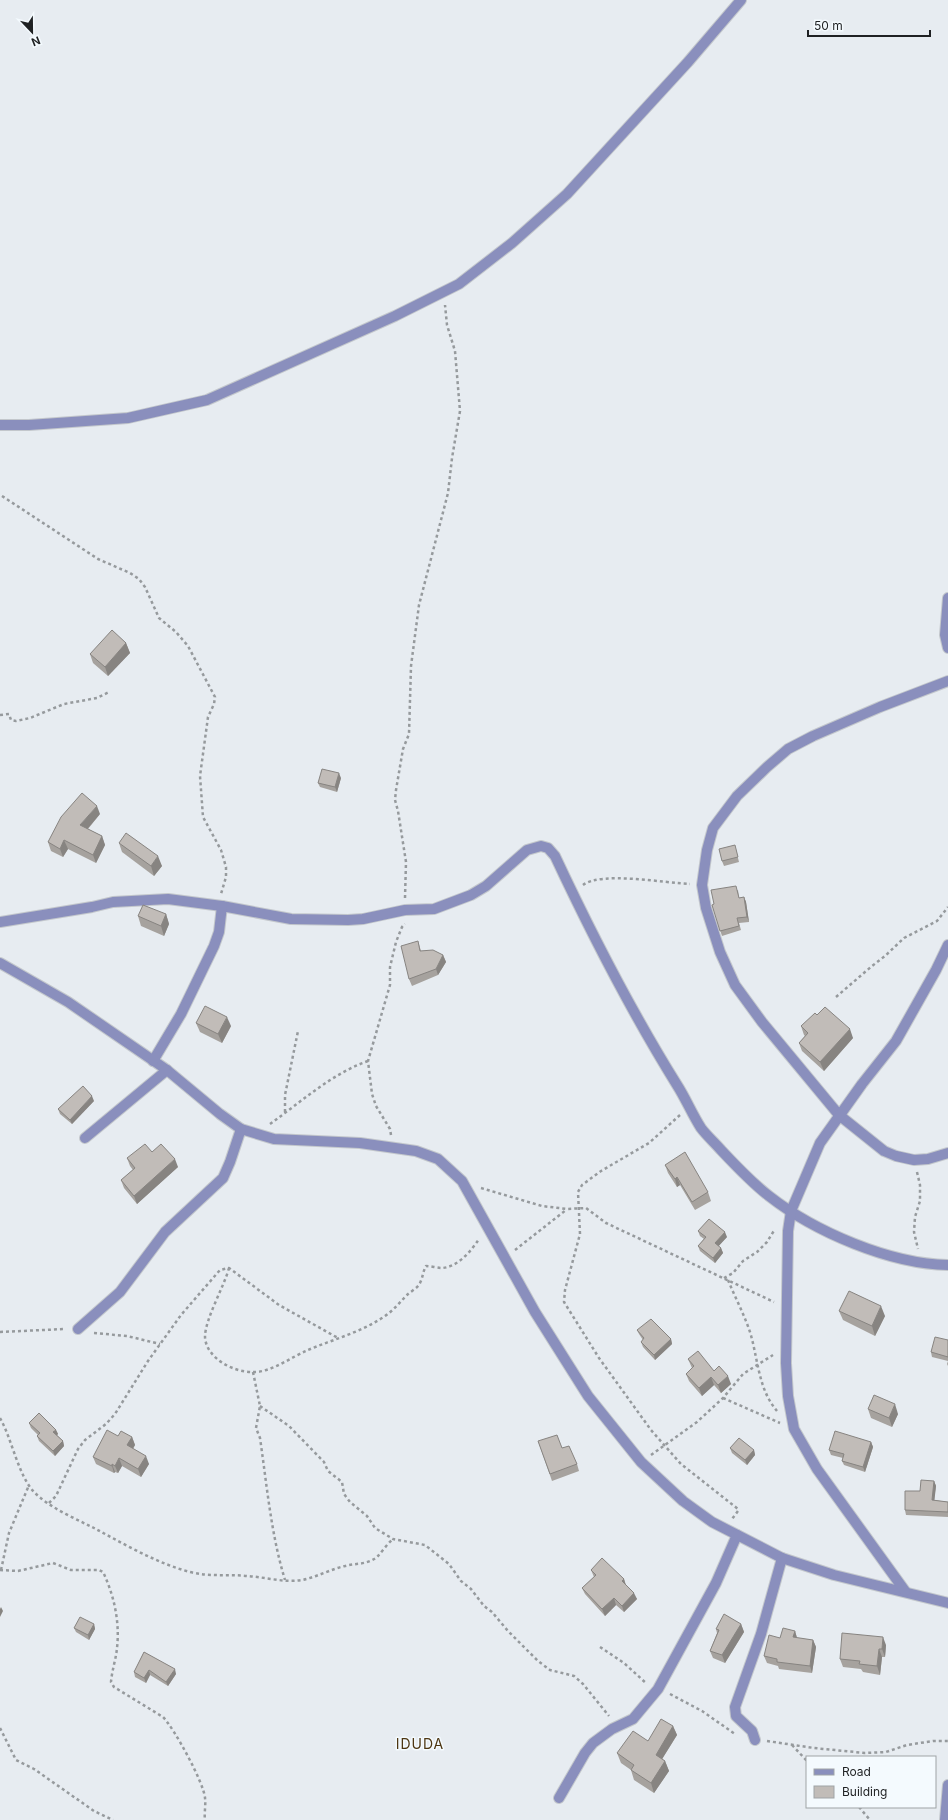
<svg xmlns="http://www.w3.org/2000/svg" width="948" height="1820" viewBox="0 0 948 1820" font-family="Inter,sans-serif">
<rect width="100%" height="100%" fill="#e7ecf1"/>
<g fill="none" stroke-linecap="round" stroke-linejoin="round">
<defs>
<g id="minor">
<polyline points="0,425 29,425 128,418 207,400 395,316 459,284 512,243 567,194 688,62 741,0"/>
<polyline points="948,598 945,635 948,648"/>
<polyline points="948,681 880,707 813,736 788,749 767,767 737,796 713,828 707,850 702,885 706,908 720,952 735,985 762,1022 839,1115 884,1151 896,1156 914,1160 928,1159 948,1153"/>
<path d="M 0,922 L 92,907 L 113,902 L 168,899 L 222,906 L 291,919 L 348,920 L 363,919 L 405,910 L 434,909 L 471,895 L 486,886 L 527,850 L 541,846 L 548,848 L 555,856 C 592,935 631,1011 677,1085 C 686,1099 692,1114 701,1128 C 707,1136 715,1143 721,1150 C 736,1166 752,1183 769,1196 C 815,1232 890,1264 948,1265"/>
<polyline points="0,963 68,1002 167,1070 220,1114 241,1129 274,1139 360,1143 416,1151 438,1159 462,1181 535,1312 588,1396 641,1462 683,1501 712,1522 782,1558 834,1575 948,1603"/>
<polyline points="153,1061 181,1014 214,946 219,932 222,906"/>
<polyline points="85,1138 167,1070"/>
<polyline points="78,1329 120,1292 165,1232 223,1178 230,1162 241,1129"/>
<polyline points="905,1591 817,1469 794,1429 788,1396 786,1363 788,1231 791,1211 820,1143 862,1084 896,1041 936,970 948,945"/>
<polyline points="755,1740 752,1731 736,1716 735,1707 761,1634 782,1558"/>
<polyline points="559,1798 585,1753 593,1743 612,1729 633,1719 658,1689 716,1583 737,1535"/>
<polyline points="945,1820 948,1785"/>
</g>
</defs>
<!-- minor casing -->
<use href="#minor" stroke="#c3c7cc" stroke-width="12"/>
<!-- path -->
<g stroke="#969a9d" stroke-width="2.5" stroke-dasharray="3 3" stroke-linecap="butt">
<polyline points="2,496 98,559 130,573 139,579 145,587 159,618 176,632 188,646 215,697 214,704 208,717 200,776 203,817 221,850 226,867 226,877 221,894"/>
<polyline points="0,715 9,714 11,720 16,721 30,718 64,704 97,698 109,692"/>
<path d="M 583,885 C 601,871 665,883 690,884"/>
<polyline points="405,898 406,862 398,811 395,800 396,790 403,749 409,734 411,666 419,605 448,493 452,458 460,411 455,351 447,325 445,305"/>
<polyline points="836,997 872,966 885,956 904,938 937,921 948,907"/>
<polyline points="285,1112 285,1095 298,1031"/>
<polyline points="680,1115 649,1143 601,1171 582,1185 578,1192 580,1234 565,1290 564,1302 599,1358 651,1430 681,1464 738,1509 738,1511 732,1519"/>
<path d="M 270,1124 C 301,1102 331,1074 368,1061"/>
<polyline points="391,1135 390,1129 376,1106 372,1094 368,1061 390,985 390,967 396,942 402,927 405,924"/>
<polyline points="917,1172 920,1185 920,1201 915,1217 914,1232 918,1249"/>
<polyline points="481,1188 542,1206 567,1209 586,1208 606,1223 774,1302"/>
<polyline points="515,1250 566,1210"/>
<path d="M 229,1268 C 224,1287 205,1319 205,1337 C 206,1358 233,1372 252,1372 C 271,1373 291,1357 308,1350 C 334,1339 362,1332 385,1316 C 394,1310 400,1302 407,1295 C 411,1291 418,1288 420,1283 C 423,1277 423,1271 426,1266 C 431,1266 437,1268 442,1268 C 458,1267 471,1251 479,1239"/>
<polyline points="724,1278 733,1273 743,1261 757,1252 767,1242 775,1229"/>
<path d="M 728,1280 C 735,1297 744,1314 750,1332 C 758,1358 758,1389 777,1411"/>
<polyline points="0,1332 65,1329"/>
<polyline points="94,1333 127,1336 160,1344"/>
<path d="M 253,1372 L 260,1406 L 256,1428 L 260,1438 C 267,1486 271,1534 285,1580"/>
<polyline points="723,1398 780,1423"/>
<polyline points="260,1406 289,1426 324,1462 328,1471 342,1482 344,1494 350,1502 367,1516 375,1528 393,1539 425,1545 449,1564 461,1581 471,1589 484,1606 492,1612 508,1631 538,1661 550,1670 574,1676 583,1684 609,1716"/>
<path d="M 0,1418 C 12,1439 18,1475 34,1492 C 50,1508 74,1518 94,1528 C 124,1544 156,1563 190,1572 C 210,1577 228,1574 247,1576 C 265,1577 284,1583 302,1580 C 317,1577 331,1569 345,1566 C 356,1563 367,1565 377,1557 C 382,1552 387,1544 393,1539"/>
<polyline points="651,1455 697,1422 723,1398 743,1374 773,1355"/>
<polyline points="49,1503 56,1496 78,1449 85,1440 106,1424 115,1414 148,1361 181,1315 220,1270 229,1268 279,1305 338,1338"/>
<path d="M 0,1570 L 18,1571 L 53,1563 L 71,1570 L 99,1570 L 103,1572 C 114,1595 120,1622 117,1648 C 116,1659 112,1670 111,1682 L 114,1687 L 163,1717 C 174,1728 204,1783 205,1798 C 206,1805 204,1813 205,1820"/>
<polyline points="1,1570 9,1533 29,1485"/>
<polyline points="600,1647 624,1663 647,1684"/>
<polyline points="670,1694 702,1711 735,1734"/>
<polyline points="0,1728 16,1760 34,1769 94,1811 113,1820"/>
<polyline points="767,1741 814,1748 865,1753 886,1752 907,1745 933,1741 948,1741"/>
<polyline points="792,1745 807,1761"/>
<polyline points="859,1807 870,1820"/>
</g>
<!-- minor -->
<use href="#minor" stroke="#8a8fbd" stroke-width="10"/>
</g>
<!-- wall -->
<g fill="#a6a29e">
<polygon points="126,643 130,653 108,676 93,663 90,654"/>
<polygon points="341,778 337,792 320,787 318,783"/>
<polygon points="100,814 88,829 102,836 105,845 96,863 68,849 63,857 51,851 48,842"/>
<polygon points="119,843 162,866 154,876 122,852"/>
<polygon points="736,850 739,862 724,866 722,861"/>
<polygon points="738,890 739,898 744,897 746,902 749,922 739,923 741,930 722,936 712,905 714,904"/>
<polygon points="166,914 169,924 164,936 141,926 138,916"/>
<polygon points="418,941 421,951 443,955 446,962 438,975 412,986 409,979"/>
<polygon points="817,1015 853,1038 824,1071 802,1051 799,1043 805,1036 804,1035 801,1026"/>
<polygon points="196,1023 231,1026 222,1043 200,1032"/>
<polygon points="94,1101 72,1124 60,1114 58,1109"/>
<polygon points="152,1152 178,1167 137,1204 124,1188 121,1180 133,1170 130,1166 127,1158"/>
<polygon points="665,1165 708,1192 711,1201 695,1210 680,1185 677,1187 668,1173"/>
<polygon points="698,1231 727,1237 718,1246 721,1248 723,1253 715,1263 700,1251 698,1246 704,1239 700,1236"/>
<polygon points="839,1311 885,1316 875,1336 843,1320"/>
<polygon points="637,1330 671,1339 672,1344 655,1360 643,1347 641,1342 643,1340 639,1334"/>
<polygon points="948,1340 948,1366 947,1364 948,1361 932,1357 931,1352"/>
<polygon points="688,1359 714,1371 731,1384 721,1393 714,1385 702,1396 689,1381 686,1374 692,1368"/>
<polygon points="868,1409 898,1414 892,1427 871,1418"/>
<polygon points="29,1423 56,1430 58,1434 57,1435 63,1441 64,1446 55,1456 39,1441 37,1436 38,1435 31,1428"/>
<polygon points="118,1436 132,1437 135,1445 133,1449 149,1464 141,1477 122,1466 118,1473 115,1472 114,1473 96,1464 93,1457"/>
<polygon points="538,1441 562,1448 577,1464 579,1471 552,1481"/>
<polygon points="871,1442 873,1447 865,1472 844,1465 842,1461 843,1458 831,1455 829,1450"/>
<polygon points="730,1448 754,1450 755,1455 747,1465 732,1453"/>
<polygon points="934,1481 936,1486 934,1500 948,1502 948,1517 906,1515 905,1510 920,1491"/>
<polygon points="591,1570 624,1579 626,1585 637,1599 624,1612 616,1605 605,1616 585,1594 582,1588 594,1577"/>
<polygon points="94,1624 95,1629 89,1640 76,1632 74,1628"/>
<polygon points="741,1624 744,1632 725,1663 713,1658 710,1651 717,1633 716,1629"/>
<polygon points="795,1631 797,1638 813,1640 816,1647 812,1673 779,1669 778,1666 767,1663 764,1656 780,1638"/>
<polygon points="886,1645 885,1657 882,1657 880,1675 863,1672 861,1669 843,1667 840,1659"/>
<polygon points="144,1652 176,1674 168,1686 150,1675 146,1683 135,1677 134,1672"/>
<polygon points="673,1726 677,1735 662,1759 665,1761 669,1771 654,1793 634,1780 631,1770 621,1763 617,1753 648,1741"/>
</g>
<!-- shaded-wall -->
<g fill="#878481">
<polygon points="126,643 130,653 108,676 105,667"/>
<polygon points="339,773 341,778 337,792 335,787"/>
<polygon points="97,806 100,814 83,834 80,825"/>
<polygon points="102,836 105,845 96,863 93,855"/>
<polygon points="64,840 68,849 63,857 60,849"/>
<polygon points="158,856 162,866 154,876 151,866"/>
<polygon points="744,897 746,902 749,922 747,917"/>
<polygon points="166,914 169,924 164,936 161,926"/>
<polygon points="443,955 446,962 438,975 436,969"/>
<polygon points="227,1017 231,1026 222,1043 218,1034"/>
<polygon points="850,1029 853,1038 824,1071 820,1062"/>
<polygon points="92,1096 94,1101 72,1124 70,1120"/>
<polygon points="175,1159 178,1167 137,1204 134,1196"/>
<polygon points="677,1177 680,1185 677,1187 675,1179"/>
<polygon points="725,1232 727,1237 717,1248 715,1243"/>
<polygon points="721,1248 723,1253 715,1263 713,1258"/>
<polygon points="881,1306 885,1316 875,1336 872,1326"/>
<polygon points="671,1339 672,1344 655,1360 654,1355"/>
<polygon points="728,1376 731,1384 721,1393 718,1385"/>
<polygon points="711,1377 714,1385 702,1396 699,1388"/>
<polygon points="895,1404 898,1414 892,1427 889,1418"/>
<polygon points="56,1430 58,1434 55,1437 53,1432"/>
<polygon points="132,1437 135,1445 130,1453 127,1445"/>
<polygon points="63,1441 64,1446 55,1456 53,1451"/>
<polygon points="871,1442 873,1447 865,1472 863,1467"/>
<polygon points="754,1450 755,1455 747,1465 745,1460"/>
<polygon points="146,1456 149,1464 141,1477 138,1469"/>
<polygon points="119,1458 122,1466 118,1473 115,1466"/>
<polygon points="112,1464 115,1472 114,1473 112,1466"/>
<polygon points="934,1481 936,1486 934,1504 932,1500"/>
<polygon points="624,1579 626,1586 622,1581"/>
<polygon points="634,1593 637,1599 624,1612 622,1606"/>
<polygon points="614,1598 616,1605 605,1616 602,1609"/>
<polygon points="1,1607 3,1611 0,1617 0,1609"/>
<polygon points="94,1624 95,1629 89,1640 88,1635"/>
<polygon points="741,1624 744,1632 725,1663 722,1655"/>
<polygon points="795,1631 797,1638 793,1637"/>
<polygon points="883,1637 886,1645 885,1657 882,1649"/>
<polygon points="813,1640 816,1647 812,1673 810,1666"/>
<polygon points="879,1649 882,1657 880,1675 877,1666"/>
<polygon points="175,1669 176,1674 168,1686 166,1682"/>
<polygon points="149,1670 150,1675 146,1683 144,1678"/>
<polygon points="673,1726 677,1735 659,1764 656,1755"/>
<polygon points="665,1761 669,1771 654,1793 651,1783"/>
</g>
<!-- building -->
<g fill="#c1bcb8" stroke="#878481">
<polygon points="112,630 126,643 105,667 90,654"/>
<polygon points="322,769 339,773 335,787 318,783"/>
<polygon points="82,793 97,806 80,825 102,836 93,855 64,840 60,849 48,842 61,817"/>
<polygon points="126,833 158,856 151,866 119,843"/>
<polygon points="735,845 738,857 722,861 719,849"/>
<polygon points="736,886 739,898 744,897 747,917 737,918 739,926 720,931 712,905 714,904 711,890"/>
<polygon points="143,905 166,914 161,926 138,916"/>
<polygon points="418,941 420,951 433,950 443,955 436,969 409,979 401,946"/>
<polygon points="205,1006 227,1017 218,1034 196,1023"/>
<polygon points="825,1007 850,1029 820,1062 799,1043 808,1033 801,1026 815,1013 817,1015"/>
<polygon points="83,1086 92,1096 70,1120 58,1109"/>
<polygon points="145,1144 152,1152 161,1144 175,1159 134,1196 121,1180 135,1168 127,1158"/>
<polygon points="685,1152 708,1192 692,1202 677,1177 675,1179 665,1165"/>
<polygon points="709,1219 725,1232 715,1243 721,1248 713,1258 698,1246 706,1237 698,1231"/>
<polygon points="849,1291 881,1306 872,1326 839,1311"/>
<polygon points="651,1319 671,1339 654,1355 641,1342 644,1338 637,1330"/>
<polygon points="935,1337 948,1340 948,1357 931,1352"/>
<polygon points="698,1351 714,1371 719,1366 728,1376 718,1385 711,1377 699,1388 686,1374 694,1366 688,1359"/>
<polygon points="874,1395 895,1404 889,1418 868,1409"/>
<polygon points="39,1413 56,1430 53,1432 63,1441 53,1451 37,1436 40,1433 29,1423"/>
<polygon points="107,1430 118,1436 121,1431 132,1437 127,1445 146,1456 138,1469 119,1458 115,1466 112,1464 112,1466 93,1457"/>
<polygon points="835,1431 871,1442 863,1467 842,1461 844,1454 829,1450"/>
<polygon points="557,1435 562,1448 569,1446 577,1464 550,1474 538,1441"/>
<polygon points="739,1438 754,1450 745,1460 730,1448"/>
<polygon points="921,1480 934,1481 932,1500 948,1502 948,1512 905,1510 905,1491 920,1491"/>
<polygon points="602,1558 624,1579 622,1581 634,1593 622,1606 614,1598 602,1609 582,1588 596,1575 591,1570"/>
<polygon points="724,1614 741,1624 722,1655 710,1651 719,1630 716,1629"/>
<polygon points="80,1617 94,1624 88,1635 74,1628"/>
<polygon points="783,1628 795,1631 793,1637 813,1640 810,1666 777,1662 777,1659 764,1656 769,1635 780,1638"/>
<polygon points="842,1633 883,1637 882,1649 879,1649 877,1666 859,1664 860,1661 840,1659"/>
<polygon points="144,1652 175,1669 166,1682 149,1670 144,1678 134,1672"/>
<polygon points="661,1719 673,1726 656,1755 665,1761 651,1783 631,1770 634,1765 617,1753 633,1731 648,1741"/>
</g>
<g text-anchor="middle" dominant-baseline="central" stroke-width="3" stroke-linejoin="round" paint-order="stroke">
<!-- quarter labels -->
<g font-size="14" letter-spacing="1" fill="#4d3612" stroke="#f4fafe">
<text x="420" y="1743">IDUDA</text>
</g>
</g>
<!-- legend -->
<rect x="806" y="1756" width="130" height="52" fill="#f4fafe" stroke="#9fa3a6"/>
<rect x="814" y="1769" width="20" height="6" fill="#8a8fbd" stroke="#9fa3a6"/>
<text x="842" y="1776" font-size="12" fill="#1f2123">Road</text>
<rect x="814" y="1786" width="20" height="12" fill="#c1bcb8" stroke="#9fa3a6"/>
<text x="842" y="1796" font-size="12" fill="#1f2123">Building</text>
<!-- north arrow -->
<g transform="translate(32 32) rotate(158)" stroke="#f4fafe" stroke-width="3" paint-order="stroke">
<path d="M0-3L7 15L0 10L-7 15Z" fill="#1f2123"/>
<text y="-6" font-size="11" font-weight="bold" text-anchor="middle" fill="#1f2123">N</text>
</g>
<!-- scale -->
<path d="M808 30v6h122v-6" fill="none" stroke="#1f2123" stroke-width="2"/>
<text x="814" y="30" font-size="12" fill="#1f2123" stroke="#f4fafe" stroke-width="3" paint-order="stroke">50 m</text>
</svg>
